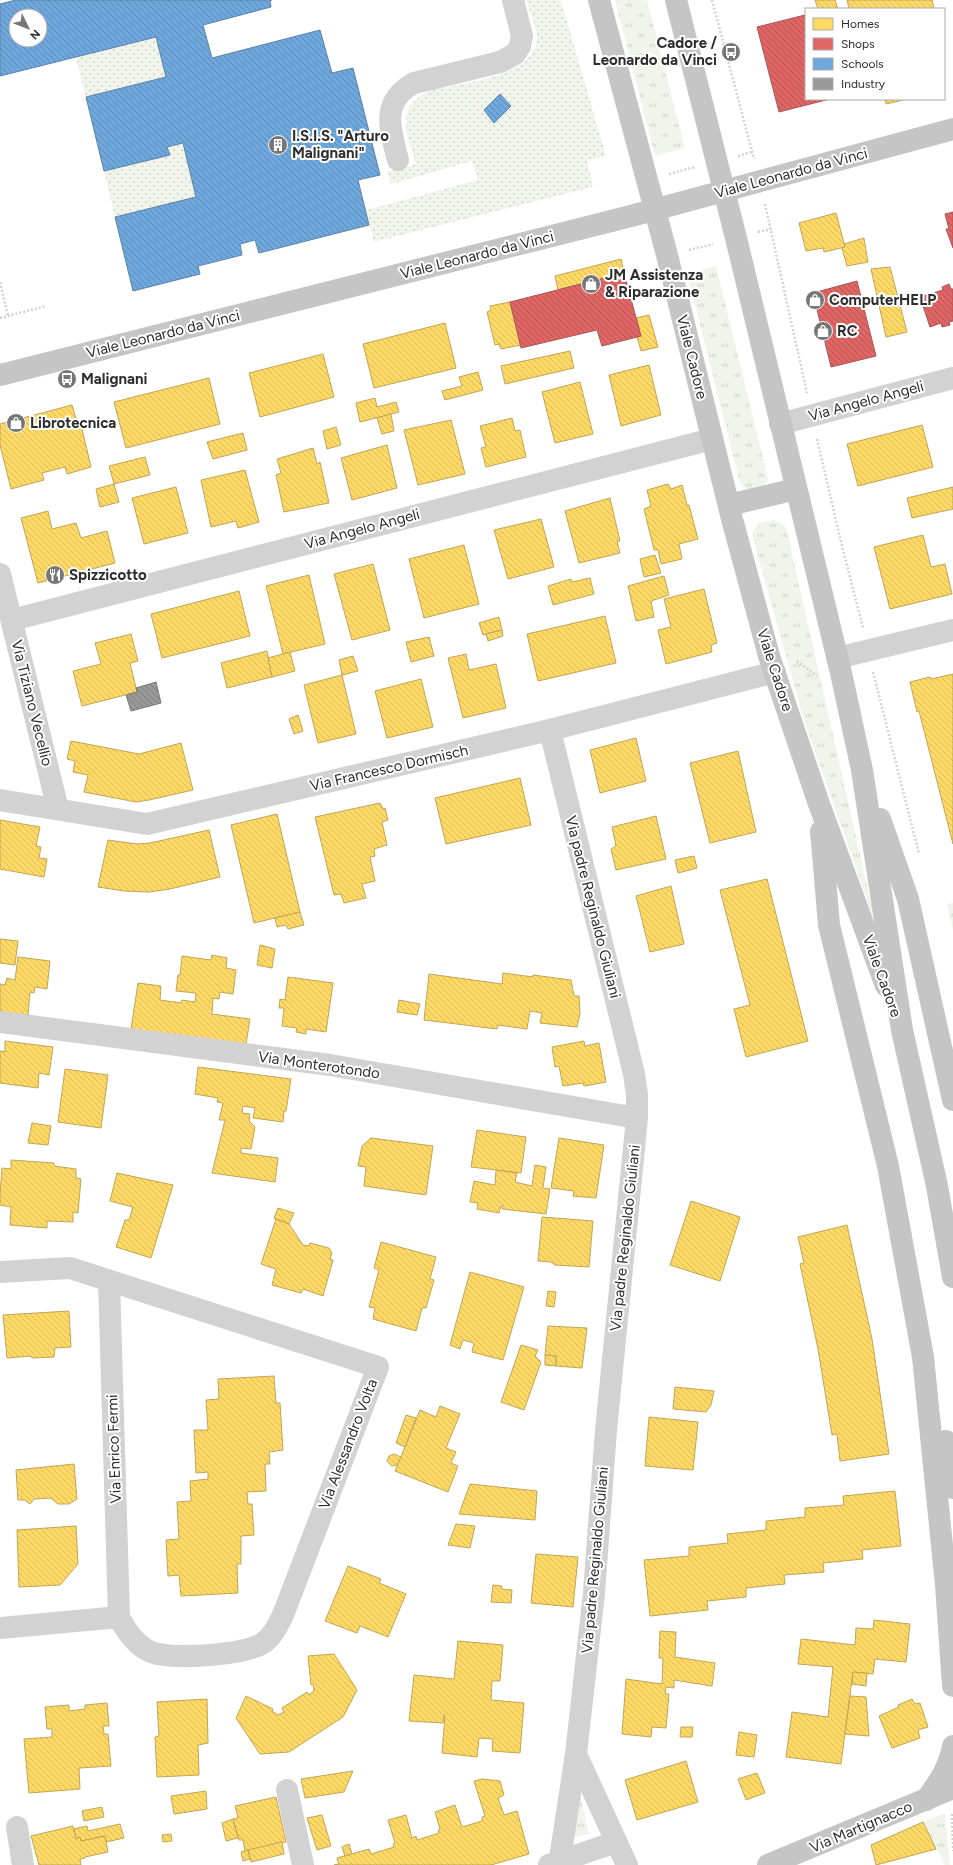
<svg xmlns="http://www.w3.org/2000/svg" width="953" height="1865" viewBox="0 0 953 1865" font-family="Figtree,sans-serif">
<defs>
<pattern id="grass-tufts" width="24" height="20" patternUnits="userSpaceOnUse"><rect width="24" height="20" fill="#f1f4eb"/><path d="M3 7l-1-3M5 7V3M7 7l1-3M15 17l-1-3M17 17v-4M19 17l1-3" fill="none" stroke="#cfd2ca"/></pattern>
<pattern id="park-dots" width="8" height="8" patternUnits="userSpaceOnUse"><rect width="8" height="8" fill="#f1f4eb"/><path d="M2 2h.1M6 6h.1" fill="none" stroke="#cfd2ca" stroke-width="1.8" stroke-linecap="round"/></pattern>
<pattern id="homes-back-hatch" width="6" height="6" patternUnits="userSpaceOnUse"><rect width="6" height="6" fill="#ffd966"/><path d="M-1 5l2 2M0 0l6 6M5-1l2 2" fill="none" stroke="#dbbb59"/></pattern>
<pattern id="shops-back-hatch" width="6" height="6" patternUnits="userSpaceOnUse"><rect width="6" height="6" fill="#e06666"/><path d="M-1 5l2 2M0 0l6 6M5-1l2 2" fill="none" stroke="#b65454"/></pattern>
<pattern id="schools-back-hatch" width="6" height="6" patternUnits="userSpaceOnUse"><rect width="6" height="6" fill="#6fa8dc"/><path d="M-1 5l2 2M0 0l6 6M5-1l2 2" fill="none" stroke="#5c89b3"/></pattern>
<pattern id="industry-back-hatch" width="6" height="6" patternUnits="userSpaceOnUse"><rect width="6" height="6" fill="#999"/><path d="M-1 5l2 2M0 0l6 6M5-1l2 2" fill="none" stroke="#7d7d7d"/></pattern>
</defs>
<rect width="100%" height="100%" fill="#fff"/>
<!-- grass -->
<g fill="url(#grass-tufts)">
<polygon points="615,0 647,0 685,148 655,156"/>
<polygon points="716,266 768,479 762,488 748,492 740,483 687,273"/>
<polygon points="775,520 786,527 876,925 804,720 752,535 758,523"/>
<polygon points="953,903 953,930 947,904"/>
<polygon points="580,1795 589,1834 573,1838"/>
<polygon points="945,1813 950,1865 945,1865 923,1822"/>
</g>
<!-- park -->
<g fill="url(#park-dots)">
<path d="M 526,0 L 560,0 L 564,11 L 606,156 L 587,160 L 593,187 L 374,242 L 366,210 L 478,180 L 472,161 L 391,184 L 387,172 L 416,164 C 407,132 393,110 430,90 C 459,84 535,77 537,39 C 538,30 529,10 526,0 Z"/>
<polygon points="156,37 166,77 86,97 76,58"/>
<polygon points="183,143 196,197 115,217 104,171 169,155 167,147"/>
</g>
<!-- homes -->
<g fill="url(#homes-back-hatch)" stroke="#c0a555">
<polygon points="815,0 835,0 838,9 818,9"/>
<polygon points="847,0 932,0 934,9 849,9"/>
<polygon points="885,99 907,99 886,104"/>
<polygon points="836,213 845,247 824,252 823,248 806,251 799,223"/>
<polygon points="864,238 868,262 847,266 842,248 845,247 844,244"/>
<polygon points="621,259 624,273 558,290 555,276"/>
<polygon points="890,267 907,332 886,337 871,269"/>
<polygon points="510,302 521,345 501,349 499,344 495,345 487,312 491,310 490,306"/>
<polygon points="649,315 658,347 641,351 637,337 641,336 636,318"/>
<polygon points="445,323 456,368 374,388 363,344"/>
<polygon points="570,351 574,368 505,384 501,366"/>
<polygon points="323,354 334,397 260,417 249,373"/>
<polygon points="649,365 661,415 621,426 609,375"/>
<polygon points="478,372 483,390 445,400 442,391 462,386 459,377"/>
<polygon points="209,378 220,424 126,448 114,402"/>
<polygon points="580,382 593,434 555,443 542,392"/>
<polygon points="375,398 377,407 396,402 399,412 360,422 356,403"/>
<polygon points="72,405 79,429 82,429 91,467 67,474 65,467 42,473 44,480 11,489 0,445 0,424"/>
<polygon points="391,414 394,431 382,434 377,418"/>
<polygon points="512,418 515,431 520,430 526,457 486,467 481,448 486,447 480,426"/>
<polygon points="451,420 465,474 418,485 404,430"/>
<polygon points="922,425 933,467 858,486 847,444"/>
<polygon points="336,427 341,445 327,449 323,431"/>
<polygon points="243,433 247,450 213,459 207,442"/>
<polygon points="387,445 397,488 352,500 341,458"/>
<polygon points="313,448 317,464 320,462 329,503 284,512 276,475 281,473 277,459"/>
<polygon points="145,457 150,475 114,484 109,466"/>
<polygon points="245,470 259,522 238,528 236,521 211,527 201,480"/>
<polygon points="114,484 119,502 100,507 96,489"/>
<polygon points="668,484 671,489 682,485 687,505 689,505 698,539 679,544 682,559 661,564 658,550 654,550 644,509 651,506 647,490"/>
<polygon points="176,487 188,533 144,544 132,498"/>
<polygon points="953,487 953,509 912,518 907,498"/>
<polygon points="610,498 620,541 617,541 620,553 579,563 565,511"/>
<polygon points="48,511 52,529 76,523 81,538 107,531 115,563 38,583 21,518"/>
<polygon points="541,519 554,567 508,579 494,530"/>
<polygon points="923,535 931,567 945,564 952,594 890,609 874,547"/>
<polygon points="464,545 479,604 424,618 409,559"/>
<polygon points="655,555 661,573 644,577 640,559"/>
<polygon points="373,564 390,630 352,640 334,574"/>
<polygon points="309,575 325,644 283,654 266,586"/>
<polygon points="664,576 669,595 651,601 654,617 636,621 628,586"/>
<polygon points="590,578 594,594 553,605 548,586 571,579 572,582"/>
<polygon points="704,589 717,643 711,645 712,652 666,664 658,630 671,627 664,599"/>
<polygon points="239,591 250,636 162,658 151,614"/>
<polygon points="605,616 616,663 538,681 527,634"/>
<polygon points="499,617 502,630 483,635 479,623"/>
<polygon points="502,630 503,636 488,641 486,634"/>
<polygon points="131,634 138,661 130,663 137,692 82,706 73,671 101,664 95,643"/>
<polygon points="429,637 434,656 411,662 406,642"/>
<polygon points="267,651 272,677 227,688 221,663"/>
<polygon points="290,652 295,671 272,677 268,658"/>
<polygon points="466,654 469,670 496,664 506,708 463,718 448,658"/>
<polygon points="353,656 358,671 342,675 339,660"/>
<polygon points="953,674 953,844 919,711 917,712 910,682 930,677 931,679"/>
<polygon points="342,675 356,734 318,743 304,685"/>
<polygon points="421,679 433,727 387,738 375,691"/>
<polygon points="298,715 303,731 294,734 289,719"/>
<polygon points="636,738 646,781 600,793 590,750"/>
<polygon points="71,741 139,754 181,743 193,790 149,800 136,802 84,792 88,775 73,772 75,761 67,759"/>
<polygon points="738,751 756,832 710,843 690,763"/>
<polygon points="520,778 531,825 446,844 435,798"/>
<polygon points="380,803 383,809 385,808 388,820 382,822 387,845 374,849 375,856 370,857 375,881 362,884 366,898 344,903 341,894 334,895 315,817"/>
<polygon points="277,814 300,912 254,923 231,825"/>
<polygon points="656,816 666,859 616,870 611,849 616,846 612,827"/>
<polygon points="0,820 40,827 36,846 41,847 39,858 47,859 44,877 0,869"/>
<polygon points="209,830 220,877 170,889 149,892 124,891 98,887 108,840 137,844 150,843"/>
<polygon points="694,856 697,868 678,873 675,860"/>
<polygon points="767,879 808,1041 746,1057 734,1009 750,1005 720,890"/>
<polygon points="671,886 684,944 650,952 636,896"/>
<polygon points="300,912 304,925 288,929 286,925 277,927 275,918"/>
<polygon points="0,939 18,941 15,965 0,963"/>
<polygon points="260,945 275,949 272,968 257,965"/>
<polygon points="212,955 227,958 226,968 236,970 233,994 220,992 219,999 213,998 212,1014 250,1019 246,1044 131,1029 138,983 161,986 160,1000 181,1003 182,1000 195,1002 196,993 176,991 178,975 180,975 182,956 211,960"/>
<polygon points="18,957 50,961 47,989 35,987 34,993 30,992 28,1015 0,1012 0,984 5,985 7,978 15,980"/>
<polygon points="503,973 533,977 533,975 571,980 574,996 579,996 580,1014 577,1027 540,1023 542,1013 530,1011 527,1029 498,1025 497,1029 424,1020 429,974 502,984"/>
<polygon points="288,977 333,983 326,1032 306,1029 306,1034 296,1032 297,1028 282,1026 284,1008 279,1008 280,999 285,1000"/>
<polygon points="399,1000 420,1004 417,1015 397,1012"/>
<polygon points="5,1041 53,1047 49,1075 39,1073 38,1088 0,1083 0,1051 5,1052"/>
<polygon points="584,1041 585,1046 599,1043 606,1082 584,1086 583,1083 563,1086 559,1066 555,1067 552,1047"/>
<polygon points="198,1067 291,1079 286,1111 284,1111 283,1122 253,1118 255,1108 243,1106 242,1113 250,1114 249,1121 255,1127 251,1149 241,1148 241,1153 278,1158 275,1182 212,1173 225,1120 219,1120 223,1103 217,1102 218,1098 195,1094"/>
<polygon points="65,1069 108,1075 101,1128 58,1122"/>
<polygon points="32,1123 51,1126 48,1145 28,1143"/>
<polygon points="477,1130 526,1137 521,1173 471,1167"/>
<polygon points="371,1138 433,1146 426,1195 364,1186 366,1167 358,1166 362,1146"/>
<polygon points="559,1138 604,1145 596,1198 573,1196 574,1191 551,1188"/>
<polygon points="11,1160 54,1163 54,1166 76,1169 76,1178 81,1179 78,1213 73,1212 73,1222 47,1221 47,1228 10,1225 11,1207 0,1205 0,1195 2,1168 11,1169"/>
<polygon points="535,1165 546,1167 543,1188 550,1189 546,1214 502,1209 503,1206 501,1206 499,1213 477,1209 478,1203 470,1202 474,1181 495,1185 496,1170 517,1173 515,1182 532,1186"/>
<polygon points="117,1173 173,1185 151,1258 116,1247 125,1220 129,1220 133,1207 110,1201"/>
<polygon points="691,1201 740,1217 720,1281 670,1265"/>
<polygon points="278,1208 294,1213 289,1224 274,1218"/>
<polygon points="542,1217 593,1221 589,1267 555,1265 551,1262 538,1261"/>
<polygon points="276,1219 289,1224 303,1245 309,1246 310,1243 329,1248 332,1253 330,1259 333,1260 323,1296 303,1289 301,1293 272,1285 276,1269 261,1264"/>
<polygon points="847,1225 872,1339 889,1454 840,1461 837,1434 832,1435 818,1349 800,1264 804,1263 798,1237"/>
<polygon points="381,1242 436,1257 430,1279 434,1280 426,1308 422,1308 416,1331 373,1319 375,1308 369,1307 379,1270 374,1268"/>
<polygon points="470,1272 524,1287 503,1360 472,1352 474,1343 463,1340 460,1349 450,1345"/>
<polygon points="548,1291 556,1292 554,1307 546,1306"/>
<polygon points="69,1311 71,1347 55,1348 54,1357 32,1358 31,1356 7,1358 3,1315"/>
<polygon points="548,1326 587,1328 582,1368 556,1366 556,1356 545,1355"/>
<polygon points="521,1345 538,1350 535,1356 541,1362 524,1410 501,1402"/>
<polygon points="545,1355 556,1356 556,1366 545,1365"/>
<polygon points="274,1376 276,1403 280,1403 283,1450 269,1452 270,1464 265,1464 266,1491 247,1492 248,1504 252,1504 254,1535 241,1536 241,1564 237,1564 238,1593 181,1596 179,1575 168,1576 166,1540 179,1539 177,1502 191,1501 190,1481 208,1479 208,1472 196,1473 194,1430 208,1430 206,1400 219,1399 218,1379"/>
<polygon points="675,1387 714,1391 711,1405 706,1412 673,1409"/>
<polygon points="440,1406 460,1414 446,1448 456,1452 451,1463 458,1466 448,1492 395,1471 420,1410 436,1417"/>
<polygon points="406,1415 416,1418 405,1447 396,1443"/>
<polygon points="649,1417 698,1422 693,1470 645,1466"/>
<polygon points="394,1454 401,1457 397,1465 392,1466 387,1461 389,1456"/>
<polygon points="74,1464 77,1499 69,1504 58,1504 51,1498 34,1499 30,1504 25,1500 18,1500 16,1470"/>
<polygon points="470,1484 537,1491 535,1520 459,1514"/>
<polygon points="895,1491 901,1546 862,1550 863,1559 823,1563 824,1572 784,1575 785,1584 746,1588 746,1597 707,1601 708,1610 650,1616 644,1560 689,1556 689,1547 728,1543 727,1534 766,1530 766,1521 805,1517 805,1508 844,1505 843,1496"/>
<polygon points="456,1524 475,1526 470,1548 448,1545"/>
<polygon points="76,1526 78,1564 60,1585 19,1587 17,1530"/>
<polygon points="536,1554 578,1557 573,1607 531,1603"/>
<polygon points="348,1566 381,1579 379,1583 406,1594 388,1637 360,1626 357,1633 325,1621"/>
<polygon points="493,1585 502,1586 501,1589 512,1590 511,1603 491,1602"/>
<polygon points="874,1620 910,1624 906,1662 875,1659 873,1674 853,1672 841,1764 786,1757 792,1712 828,1717 833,1667 798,1664 801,1639 855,1645 856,1628 873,1629"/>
<polygon points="660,1631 676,1632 675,1657 715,1663 712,1686 674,1680 674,1688 666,1687 665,1694 669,1694 666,1728 652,1727 651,1737 622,1734 626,1679 662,1684 663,1658 659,1658"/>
<polygon points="458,1641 503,1645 500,1681 492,1681 491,1700 524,1703 520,1753 492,1751 493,1739 479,1738 477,1757 442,1753 445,1715 444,1715 443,1723 409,1721 414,1675 454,1679"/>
<polygon points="334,1654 357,1690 343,1717 289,1752 260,1754 236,1718 246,1696 273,1709 272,1711 278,1715 284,1712 282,1708 307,1692 309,1695 314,1691 313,1684 311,1685 308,1656"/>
<polygon points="853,1672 867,1673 866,1686 852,1684"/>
<polygon points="850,1696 866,1697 869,1736 845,1734"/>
<polygon points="207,1699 208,1743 198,1745 199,1775 157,1777 155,1737 159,1736 157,1702"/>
<polygon points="912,1699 915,1704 920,1703 928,1727 918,1730 920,1738 892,1748 879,1716 899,1707 898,1705"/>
<polygon points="107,1703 109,1726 103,1726 104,1734 108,1734 111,1766 79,1768 80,1789 29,1793 24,1739 52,1737 52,1729 47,1729 45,1707 69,1705 69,1711 85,1709 85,1705"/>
<polygon points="681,1727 693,1727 692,1737 680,1737"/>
<polygon points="739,1732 757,1735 754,1757 736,1755"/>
<polygon points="686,1761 698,1802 637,1820 625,1780"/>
<polygon points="353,1771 344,1792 305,1798 301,1779"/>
<polygon points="757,1773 765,1793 746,1800 738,1779"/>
<polygon points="482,1779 500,1781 504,1795 498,1798 504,1815 517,1811 529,1854 491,1865 334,1865 339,1864 337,1858 369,1849 371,1854 394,1847 393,1844 395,1843 388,1820 406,1815 412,1838 416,1836 417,1840 439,1833 438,1830 440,1829 435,1812 455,1805 462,1827 482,1821 482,1817 485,1816 474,1781"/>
<polygon points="206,1791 207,1809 174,1814 171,1796"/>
<polygon points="276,1797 286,1842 245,1851 243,1840 239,1840 233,1819 238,1818 235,1806"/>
<polygon points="102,1807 104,1817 84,1821 82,1811"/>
<polygon points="322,1815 331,1846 317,1850 307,1818"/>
<polygon points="233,1819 238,1838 226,1841 222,1823"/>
<polygon points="923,1822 936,1849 876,1865 871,1845"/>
<polygon points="120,1824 124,1838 106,1842 105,1836 81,1841 80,1837 76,1839 74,1829 87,1826 88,1831"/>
<polygon points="73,1826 76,1839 80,1837 81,1841 105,1836 108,1852 85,1857 85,1858 80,1859 81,1865 39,1865 31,1836"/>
<polygon points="171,1834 172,1841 163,1842 162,1835"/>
<polygon points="282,1842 284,1854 251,1862 248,1850"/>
<polygon points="349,1844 352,1854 345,1856 342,1847"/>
<polygon points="248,1850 250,1859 243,1861 241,1852"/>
</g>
<!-- shops -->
<g fill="url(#shops-back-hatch)" stroke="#a55">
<polygon points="805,15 806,99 830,99 779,112 757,27"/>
<polygon points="953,212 953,248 946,229 949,229 945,214"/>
<polygon points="624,273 641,336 602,346 597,330 521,348 510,302"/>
<polygon points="857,281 876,356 831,367 813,293"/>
<polygon points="949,284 951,289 953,289 953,321 949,322 950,325 942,327 941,323 930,327 920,297 943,290 942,287"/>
</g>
<!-- schools -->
<g fill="url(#schools-back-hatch)" stroke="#5b83a8" fill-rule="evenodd">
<path d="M 16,0 L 272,0 L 270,0 L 271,7 L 203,25 L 212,58 L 320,30 L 332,73 L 353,68 L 380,175 L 358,180 L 369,225 L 259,253 L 255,240 L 240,244 L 242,255 L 198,266 L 200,274 L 133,291 L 115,217 L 196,197 L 183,143 L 167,147 L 170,155 L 104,171 L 86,97 L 166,77 L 156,37 L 0,76 L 0,4 ZM 16,16 L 40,16 L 40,40 L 16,40 Z"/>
<polygon points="500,94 511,106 494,123 484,110"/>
</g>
<!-- industry -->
<polygon fill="url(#industry-back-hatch)" stroke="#797979" points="156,682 161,703 131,711 126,695 137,692 136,688"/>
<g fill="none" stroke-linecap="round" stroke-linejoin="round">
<!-- path -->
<g stroke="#d2d2d2" stroke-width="2.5" stroke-dasharray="2 2" stroke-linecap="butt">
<polyline points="712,0 754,159"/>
<polyline points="738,156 752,152"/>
<polyline points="669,174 695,167"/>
<polyline points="765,204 807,393"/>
<polyline points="758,232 771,229"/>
<polyline points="689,250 713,244"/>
<polyline points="0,282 8,316"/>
<polyline points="0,318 46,306"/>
<polyline points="817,439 841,542 863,628"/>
<polyline points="797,661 817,676"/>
<polyline points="873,672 919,854"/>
<polyline points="952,1814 953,1851"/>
</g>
<!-- minor -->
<g stroke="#d2d2d2" stroke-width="22">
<path d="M 398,160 C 390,129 380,102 414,83 L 500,62 L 515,54 L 520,46 L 522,36 L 513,0"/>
<polyline points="780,424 953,378"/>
<polyline points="0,574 58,809"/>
<polyline points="12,620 712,439"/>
<polyline points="837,658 953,630"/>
<polyline points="550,730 634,1074 637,1095 637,1118 606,1430 594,1593 576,1754 559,1865"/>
<polyline points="0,800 147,824 550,730 775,672"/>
<polyline points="0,1022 330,1065 637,1118"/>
<path d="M 0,1272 L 70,1268 L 378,1367 L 283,1615 C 278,1625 273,1636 263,1643 C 246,1655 168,1661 149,1651 C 135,1644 126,1631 119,1617 L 109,1281"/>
<polyline points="0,1628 119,1617"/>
<polyline points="576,1754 627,1865"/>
<polyline points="287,1790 303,1865"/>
<polyline points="17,1827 23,1865"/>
<polyline points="549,1865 616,1842"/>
</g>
<!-- major -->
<g stroke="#c5c5c5" stroke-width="22">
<polyline points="599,0 667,255 732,519 769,656 819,804 886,986"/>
<polyline points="676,0 736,238 841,673 862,770 902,1030 937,1186 953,1277"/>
<polyline points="0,375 631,216 953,129"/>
<polyline points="729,505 796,489"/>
<polyline points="880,819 908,899 953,1100"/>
<polyline points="821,831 829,925 888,1166 923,1357 946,1585 953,1686"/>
<polyline points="946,1441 953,1488"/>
<path d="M 926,1800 C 939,1782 949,1768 953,1746"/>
<polyline points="768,1865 953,1788"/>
</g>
</g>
<!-- icons -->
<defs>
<symbol id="bus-disc" viewBox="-11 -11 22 22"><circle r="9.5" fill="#767676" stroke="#fff"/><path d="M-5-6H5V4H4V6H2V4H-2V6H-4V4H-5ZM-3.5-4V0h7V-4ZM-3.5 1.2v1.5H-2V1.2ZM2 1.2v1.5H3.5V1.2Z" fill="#fff"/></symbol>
<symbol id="building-disc" viewBox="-11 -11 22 22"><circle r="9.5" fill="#767676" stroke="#fff"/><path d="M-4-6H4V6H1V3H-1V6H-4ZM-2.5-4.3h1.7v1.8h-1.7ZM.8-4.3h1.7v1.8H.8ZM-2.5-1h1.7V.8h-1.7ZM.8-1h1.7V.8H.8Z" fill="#fff"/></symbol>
<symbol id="shop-disc" viewBox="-11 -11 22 22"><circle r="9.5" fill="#767676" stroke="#fff"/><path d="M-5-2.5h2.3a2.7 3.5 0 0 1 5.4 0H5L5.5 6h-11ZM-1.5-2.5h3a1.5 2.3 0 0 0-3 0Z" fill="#fff"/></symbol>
<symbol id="restaurant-disc" viewBox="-11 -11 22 22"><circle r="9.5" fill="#767676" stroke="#fff"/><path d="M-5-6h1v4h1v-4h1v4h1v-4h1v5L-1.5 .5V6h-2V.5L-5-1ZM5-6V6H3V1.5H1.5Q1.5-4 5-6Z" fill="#fff"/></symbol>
</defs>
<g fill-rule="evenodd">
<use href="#bus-disc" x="720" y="41" width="22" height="22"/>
<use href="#building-disc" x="267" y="134" width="22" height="22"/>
<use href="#shop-disc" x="580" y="273" width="22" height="22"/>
<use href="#shop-disc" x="804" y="289" width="22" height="22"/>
<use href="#shop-disc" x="812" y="320" width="22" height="22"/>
<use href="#bus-disc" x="56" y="368" width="22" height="22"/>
<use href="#shop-disc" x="5" y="412" width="22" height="22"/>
<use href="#restaurant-disc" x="44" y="564" width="22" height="22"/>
</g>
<g text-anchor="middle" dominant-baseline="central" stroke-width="4" stroke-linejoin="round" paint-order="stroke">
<!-- poi labels -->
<g font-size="15" font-weight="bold" fill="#2d2d2d" stroke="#fff" text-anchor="start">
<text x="717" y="43" text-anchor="end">Cadore /<tspan x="717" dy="17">Leonardo da Vinci</tspan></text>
<text x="292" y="136">I.S.I.S. "Arturo<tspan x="292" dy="17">Malignani"</tspan></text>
<text x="605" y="275">JM Assistenza<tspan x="605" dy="17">&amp; Riparazione</tspan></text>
<text x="829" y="300">ComputerHELP</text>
<text x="837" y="331">RC</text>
<text x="81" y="379">Malignani</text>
<text x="30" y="423">Librotecnica</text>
<text x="69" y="575">Spizzicotto</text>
</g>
<!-- street labels -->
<g font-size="15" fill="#2d2d2d" stroke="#fff">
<text transform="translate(791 173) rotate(-15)">Viale Leonardo da Vinci</text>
<text transform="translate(477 255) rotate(-14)">Viale Leonardo da Vinci</text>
<text transform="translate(163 334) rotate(-14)">Viale Leonardo da Vinci</text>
<text transform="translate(692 357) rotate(76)">Viale Cadore</text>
<text transform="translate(866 401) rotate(-15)">Via Angelo Angeli</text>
<text transform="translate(362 529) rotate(-15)">Via Angelo Angeli</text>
<text transform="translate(775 670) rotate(72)">Viale Cadore</text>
<text transform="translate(32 703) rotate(76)">Via Tiziano Vecellio</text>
<text transform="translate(389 768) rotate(-13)">Via Francesco Dormisch</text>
<text transform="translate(593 907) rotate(76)">Via padre Reginaldo Giuliani</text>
<text transform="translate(882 976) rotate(70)">Viale Cadore</text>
<text transform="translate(319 1065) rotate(8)">Via Monterotondo</text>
<text transform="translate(625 1238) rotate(-84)">Via padre Reginaldo Giuliani</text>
<text transform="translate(348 1444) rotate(-69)">Via Alessandro Volta</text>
<text transform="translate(114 1449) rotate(-92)">Via Enrico Fermi</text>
<text transform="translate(595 1560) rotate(-85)">Via padre Reginaldo Giuliani</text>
<text transform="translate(861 1827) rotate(-23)">Via Martignacco</text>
</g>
</g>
<!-- legend -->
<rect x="805" y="8" width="140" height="92" fill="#ffffff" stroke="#ababab"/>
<rect x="813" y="18" width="20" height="12" fill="#ffd966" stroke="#ababab"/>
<text x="841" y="28" font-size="12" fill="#2d2d2d">Homes</text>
<rect x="813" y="38" width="20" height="12" fill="#e06666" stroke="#ababab"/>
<text x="841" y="48" font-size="12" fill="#2d2d2d">Shops</text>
<rect x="813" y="58" width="20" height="12" fill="#6fa8dc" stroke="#ababab"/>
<text x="841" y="68" font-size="12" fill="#2d2d2d">Schools</text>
<rect x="813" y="78" width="20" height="12" fill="#999999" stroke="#ababab"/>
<text x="841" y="88" font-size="12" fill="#2d2d2d">Industry</text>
<!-- north arrow -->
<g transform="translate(28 28) rotate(133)"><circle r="19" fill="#ffffff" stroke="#ababab"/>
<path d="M0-3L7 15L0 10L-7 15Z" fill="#767676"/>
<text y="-6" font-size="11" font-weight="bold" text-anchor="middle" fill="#2d2d2d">N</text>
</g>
</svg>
